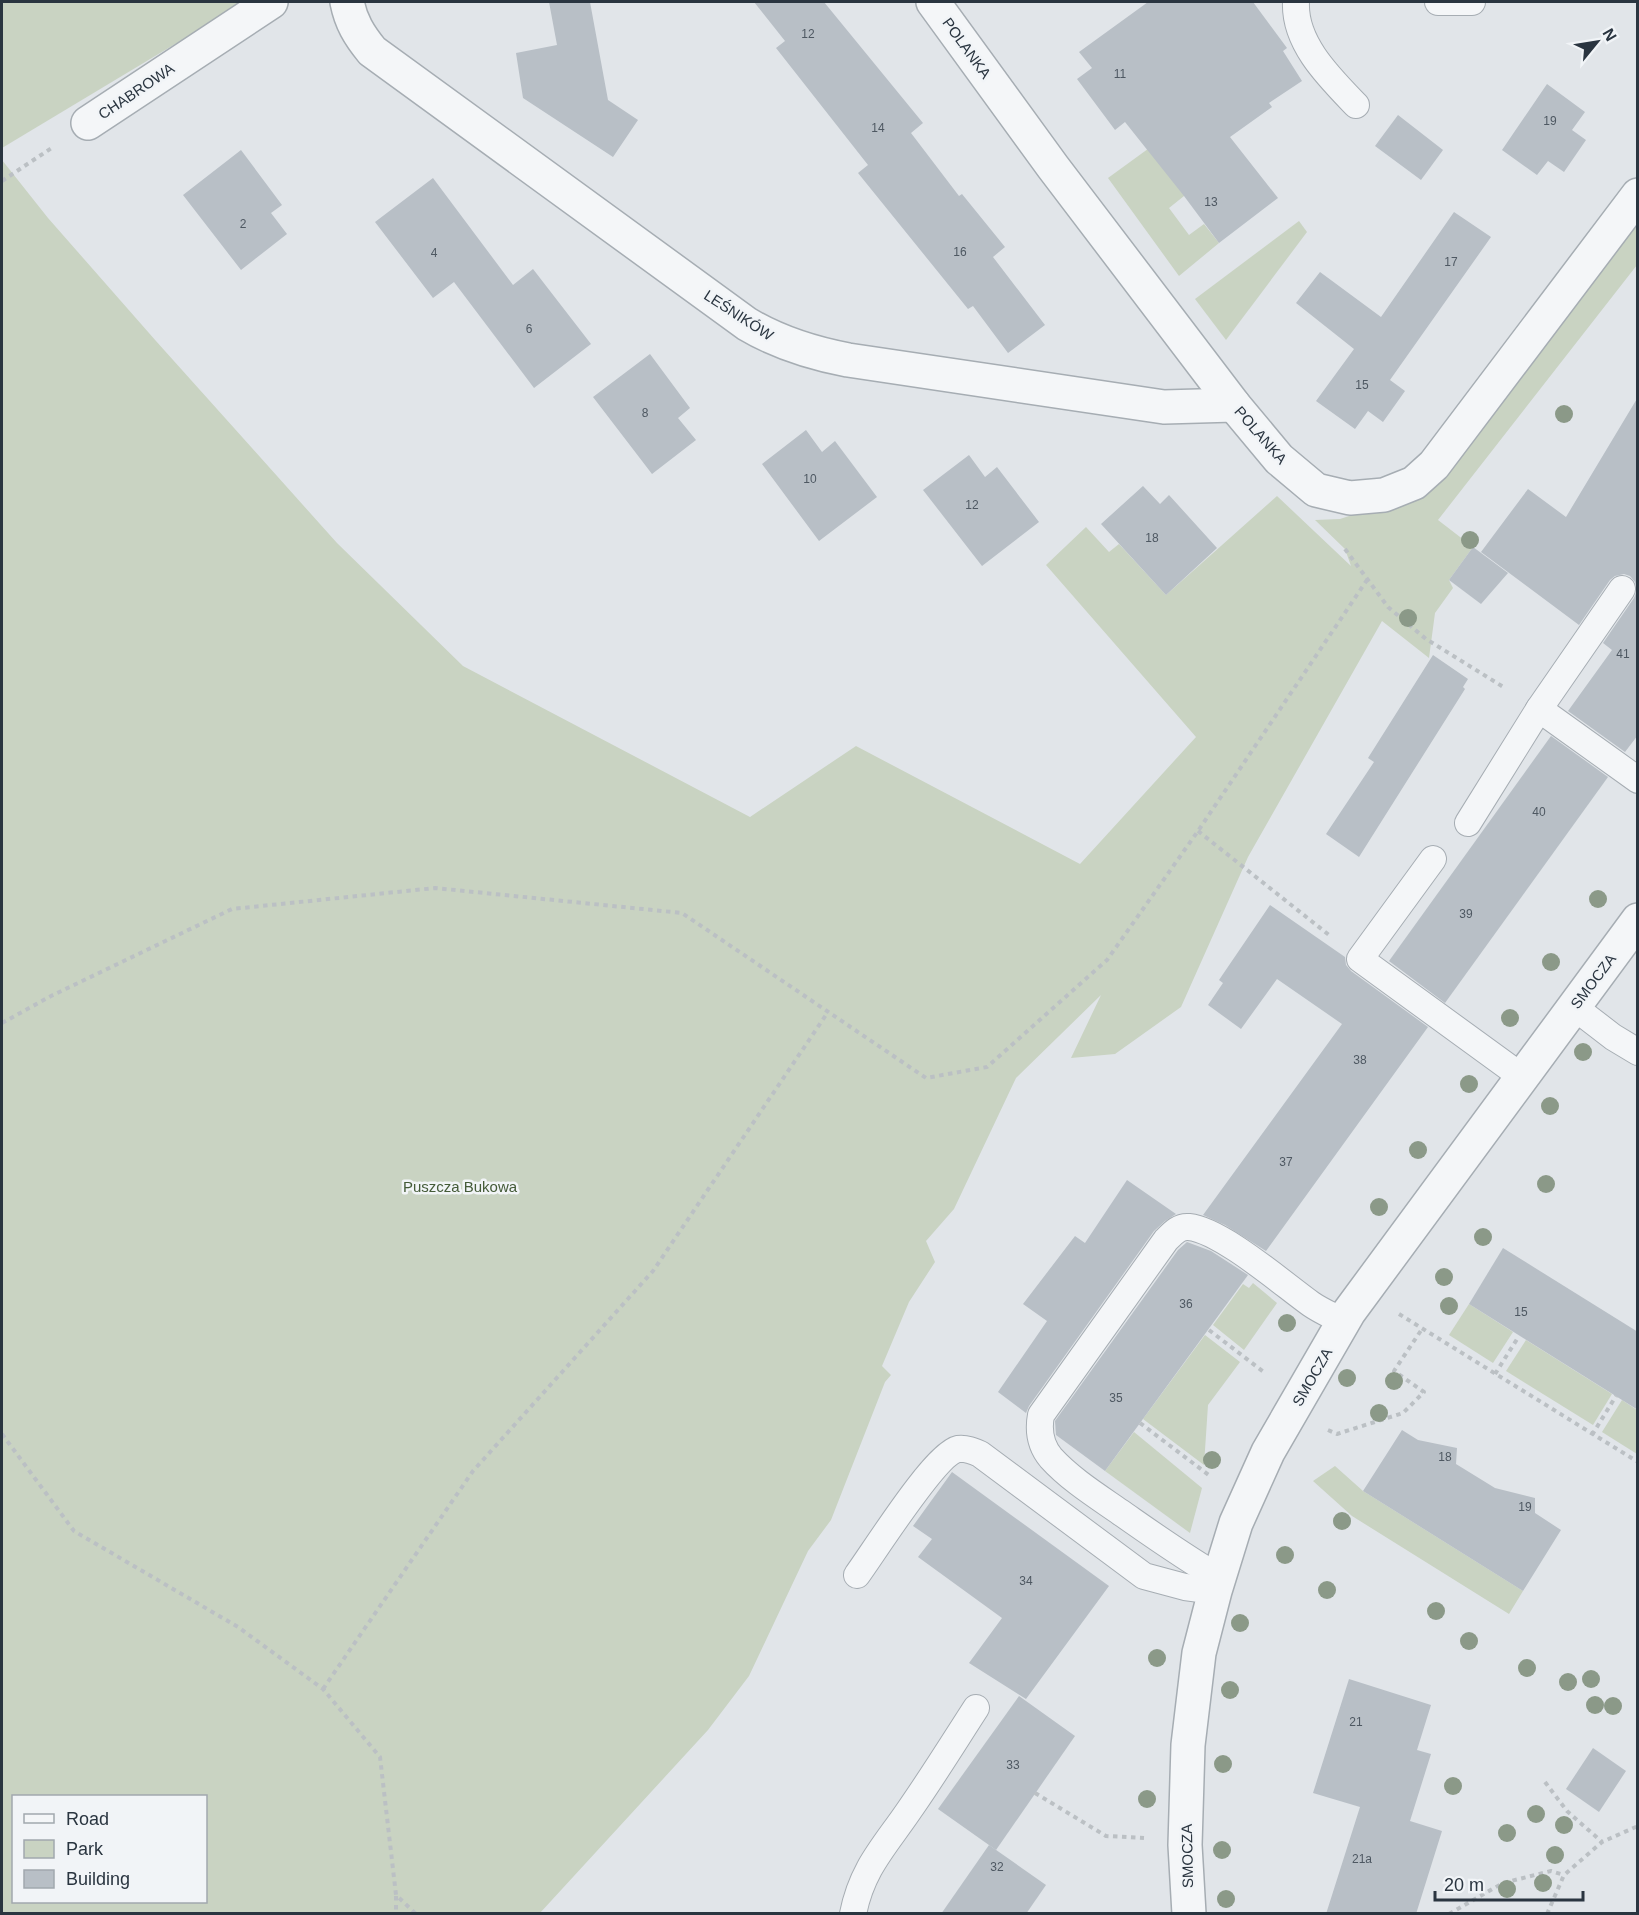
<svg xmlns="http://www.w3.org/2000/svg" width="1639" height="1915" viewBox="0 0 1639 1915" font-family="Arial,sans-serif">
<rect width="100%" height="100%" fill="#e1e5e9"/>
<!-- green -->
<g fill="#c9d3c2" fill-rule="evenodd">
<polygon points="2,2 245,2 2,148"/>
<polygon points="1229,90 1229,134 1184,196 1169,208 1189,235 1204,224 1219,243 1179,276 1108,178"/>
<path d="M 2,160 L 48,218 L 156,341 L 337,543 L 463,666 L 750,817 L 856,746 L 1080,864 L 1196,737 L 1046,565 L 1086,527 L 1109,552 L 1119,544 L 1166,595 L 1277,496 L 1351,566 L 1345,549 L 1315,520 L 1340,519 L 1358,513 L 1414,483 L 1637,195 L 1637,265 L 1438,520 L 1473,547 L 1449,580 L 1453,588 L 1435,613 L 1429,658 L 1382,621 L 1248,857 L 1181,1007 L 1115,1054 L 1071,1058 L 1101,995 L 1016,1078 L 954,1209 L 926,1241 L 935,1262 L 909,1302 L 882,1366 L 891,1375 L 885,1382 L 831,1520 L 808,1551 L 749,1676 L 708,1730 L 540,1913 L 2,1913 ZM 14,1796 L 206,1796 L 206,1902 L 14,1902 Z"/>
<polygon points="1299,221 1307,232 1226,340 1195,299"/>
<polygon points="1253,1283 1277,1303 1244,1350 1213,1325 1243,1284 1249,1288"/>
<polygon points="1469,1304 1513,1332 1493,1363 1449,1335"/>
<polygon points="1205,1335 1240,1362 1208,1405 1204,1465 1143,1419"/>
<polygon points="1526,1340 1612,1394 1593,1425 1506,1371"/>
<polygon points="1622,1400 1637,1410 1637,1454 1602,1432"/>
<polygon points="1134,1432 1202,1488 1190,1533 1105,1471"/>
<polygon points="1335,1466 1363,1491 1523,1591 1509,1614 1352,1516 1313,1481"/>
</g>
<!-- building -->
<g fill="#b8bfc6">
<polygon points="549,2 590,2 608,100 638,120 613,157 523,98 516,53 557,45"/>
<polygon points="754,2 824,2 923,123 911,133 959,196 962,194 1005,247 993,257 1045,325 1008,353 973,306 968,309 858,173 868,165 776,48 785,41"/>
<polygon points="1148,2 1253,2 1287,48 1283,51 1302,81 1269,103 1272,107 1230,137 1278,198 1219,243 1184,196 1125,122 1115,130 1077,79 1092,68 1079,52"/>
<polygon points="1547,84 1585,112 1572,130 1586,140 1564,172 1548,161 1537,175 1502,150"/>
<polygon points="1398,115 1443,150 1421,180 1375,146"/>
<polygon points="241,150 282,205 271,213 287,234 241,270 183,195"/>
<polygon points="433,178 513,285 533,269 591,344 534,388 454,282 433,298 375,222"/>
<polygon points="1454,212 1491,237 1390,380 1405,391 1383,422 1368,411 1355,429 1316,401 1354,349 1296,303 1320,272 1381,317"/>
<polygon points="650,354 690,408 678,418 696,440 652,474 593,397"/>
<polygon points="1638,397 1638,735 1625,752 1568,711 1612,650 1603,643 1634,598 1637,590 1635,582 1630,576 1624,574 1615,576 1610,580 1579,625 1481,552 1528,489 1566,517"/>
<polygon points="806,430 822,452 835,441 877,497 819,541 762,464"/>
<polygon points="969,455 985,477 997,467 1039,522 982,566 923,490"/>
<polygon points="1143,486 1160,504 1169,495 1217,548 1166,595 1101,524"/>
<polygon points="1473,547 1508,573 1481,604 1449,580"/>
<polygon points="1433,655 1468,679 1463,687 1465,689 1359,857 1326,834 1374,762 1368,758"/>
<polygon points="1551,736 1608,777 1445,1003 1389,961"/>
<polygon points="1270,905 1345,957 1346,965 1351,971 1428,1027 1266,1251 1225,1225 1203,1215 1342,1024 1277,979 1241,1029 1208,1005 1223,983 1219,980"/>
<polygon points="1127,1180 1176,1214 1165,1221 1154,1231 1029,1406 1026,1413 998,1392 1047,1321 1023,1304 1075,1236 1085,1243"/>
<polygon points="1187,1242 1211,1251 1248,1275 1105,1471 1056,1435 1055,1421 1178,1250"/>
<polygon points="1503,1248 1638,1332 1638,1410 1469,1304"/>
<polygon points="1402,1430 1418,1440 1457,1448 1456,1464 1495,1488 1535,1498 1535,1513 1561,1530 1523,1591 1363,1491"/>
<polygon points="952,1472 1109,1586 1026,1699 969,1663 1002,1618 918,1557 932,1539 913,1526"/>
<polygon points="1349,1679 1431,1705 1417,1750 1431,1754 1410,1821 1442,1831 1416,1914 1326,1914 1360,1807 1313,1793"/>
<polygon points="1019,1696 1075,1736 996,1850 938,1809"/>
<polygon points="1593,1748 1626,1771 1599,1812 1566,1789"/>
<polygon points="989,1845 1046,1885 1026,1914 941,1914"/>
</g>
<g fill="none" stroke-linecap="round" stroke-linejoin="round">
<defs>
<g id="lane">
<path d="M 1296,2 C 1294,43 1329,77 1356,105"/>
<polyline points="1438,2 1472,2"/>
<polyline points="1622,589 1539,709 1638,780"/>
<polyline points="1468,823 1539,709"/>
<polyline points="1433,859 1360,959 1522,1077"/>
<polyline points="1574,1007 1613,1037 1638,1052"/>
<path d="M 857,1575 C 874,1552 935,1454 958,1449 C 966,1448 973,1451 980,1454 L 1144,1576 L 1185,1587 L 1215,1591"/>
<path d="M 1220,1578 C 1185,1558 1153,1535 1120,1512 C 1097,1496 1070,1479 1051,1458 C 1040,1445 1038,1431 1041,1415 L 1166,1240 C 1173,1233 1179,1226 1189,1227 C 1221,1230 1283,1284 1311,1304 C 1321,1311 1333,1316 1344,1322"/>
<path d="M 853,1914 C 862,1868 885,1846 910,1809 C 933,1776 954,1742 976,1708"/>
</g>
<g id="street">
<path d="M 347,2 C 351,22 359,35 372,51 L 747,324 C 779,343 811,353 848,360 L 1164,407 L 1234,405"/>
<polyline points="933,2 1053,167 1234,405 1279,459 1316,490 1350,498 1384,495 1414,483 1434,465 1638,195"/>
<polyline points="88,123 271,2"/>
<polyline points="1189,1914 1185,1845 1188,1745 1199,1653 1215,1591 1236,1523 1268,1452 1349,1312 1638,920"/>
</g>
</defs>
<!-- lane casing -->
<use href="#lane" stroke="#a6adb3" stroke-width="28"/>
<!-- street casing -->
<use href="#street" stroke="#a6adb3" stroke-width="36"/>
<!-- path -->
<g stroke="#bbc0c4" stroke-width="4" stroke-dasharray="4.5 4.5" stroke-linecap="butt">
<polyline points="2,181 53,147"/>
<polyline points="1345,549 1388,607 1426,639 1505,688"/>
<polyline points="1198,831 1329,935"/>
<polyline points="2,1023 51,996 232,909 435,888 682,913 926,1078 987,1067 1107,960 1198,831 1367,580"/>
<polyline points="1399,1314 1638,1462"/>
<polyline points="1209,1330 1265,1373"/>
<polyline points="1495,1374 1519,1336"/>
<polyline points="1140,1423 1210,1476"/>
<polyline points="1328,1430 1337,1434 1403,1413 1424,1392 1394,1371 1422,1329"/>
<polyline points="2,1434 74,1531 238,1627 323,1689 380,1757 396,1895 416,1914"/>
<polyline points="1592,1435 1616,1396"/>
<polyline points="323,1689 473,1471 653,1271 828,1012"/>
<polyline points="1545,1782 1567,1811 1602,1842"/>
<polyline points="1035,1793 1106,1836 1144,1838"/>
<polyline points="396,1896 396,1914"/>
<polyline points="1449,1914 1503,1883 1551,1871 1564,1875"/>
<polyline points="1547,1914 1564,1875 1602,1842 1638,1826"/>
</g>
<!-- lane -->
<use href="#lane" stroke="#f4f6f8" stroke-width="26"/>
<!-- street -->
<use href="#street" stroke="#f4f6f8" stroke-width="33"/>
</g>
<!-- trees -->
<g fill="#8b9988">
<circle cx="1564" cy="414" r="9"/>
<circle cx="1470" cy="540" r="9"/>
<circle cx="1408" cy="618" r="9"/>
<circle cx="1598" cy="899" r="9"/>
<circle cx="1551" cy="962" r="9"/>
<circle cx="1510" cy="1018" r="9"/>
<circle cx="1583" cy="1052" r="9"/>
<circle cx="1469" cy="1084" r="9"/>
<circle cx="1550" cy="1106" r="9"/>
<circle cx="1418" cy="1150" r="9"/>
<circle cx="1546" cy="1184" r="9"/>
<circle cx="1379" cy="1207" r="9"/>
<circle cx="1483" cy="1237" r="9"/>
<circle cx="1444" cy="1277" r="9"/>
<circle cx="1449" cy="1306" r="9"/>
<circle cx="1287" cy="1323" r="9"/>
<circle cx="1347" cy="1378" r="9"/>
<circle cx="1394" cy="1381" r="9"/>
<circle cx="1379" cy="1413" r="9"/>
<circle cx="1212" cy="1460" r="9"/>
<circle cx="1342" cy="1521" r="9"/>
<circle cx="1285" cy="1555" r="9"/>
<circle cx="1327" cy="1590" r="9"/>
<circle cx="1436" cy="1611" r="9"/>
<circle cx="1240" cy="1623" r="9"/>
<circle cx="1469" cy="1641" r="9"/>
<circle cx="1157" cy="1658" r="9"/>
<circle cx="1527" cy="1668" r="9"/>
<circle cx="1591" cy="1679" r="9"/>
<circle cx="1568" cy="1682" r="9"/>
<circle cx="1230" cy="1690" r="9"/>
<circle cx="1595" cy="1705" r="9"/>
<circle cx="1613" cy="1706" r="9"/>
<circle cx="1223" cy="1764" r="9"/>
<circle cx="1453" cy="1786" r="9"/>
<circle cx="1147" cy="1799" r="9"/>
<circle cx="1536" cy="1814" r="9"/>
<circle cx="1564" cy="1825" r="9"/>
<circle cx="1507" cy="1833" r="9"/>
<circle cx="1222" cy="1850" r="9"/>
<circle cx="1555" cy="1855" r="9"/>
<circle cx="1543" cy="1883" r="9"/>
<circle cx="1507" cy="1889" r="9"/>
<circle cx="1226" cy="1899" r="9"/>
</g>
<g text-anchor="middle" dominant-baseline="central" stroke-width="5" stroke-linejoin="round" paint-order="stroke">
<!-- number labels -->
<g font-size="12" fill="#4e5862">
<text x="808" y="34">12</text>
<text x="1120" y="74">11</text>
<text x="1550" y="121">19</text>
<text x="878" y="128">14</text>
<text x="1211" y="202">13</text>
<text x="243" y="224">2</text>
<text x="960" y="252">16</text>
<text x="434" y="253">4</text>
<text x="1451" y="262">17</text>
<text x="529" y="329">6</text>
<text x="1362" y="385">15</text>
<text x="645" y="413">8</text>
<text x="810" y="479">10</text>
<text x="972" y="505">12</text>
<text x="1152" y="538">18</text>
<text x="1623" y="654">41</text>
<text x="1539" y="812">40</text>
<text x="1466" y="914">39</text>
<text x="1360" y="1060">38</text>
<text x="1286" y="1162">37</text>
<text x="1186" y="1304">36</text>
<text x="1521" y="1312">15</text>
<text x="1116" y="1398">35</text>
<text x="1445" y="1457">18</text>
<text x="1525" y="1507">19</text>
<text x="1026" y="1581">34</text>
<text x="1356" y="1722">21</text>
<text x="1013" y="1765">33</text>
<text x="1362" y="1859">21a</text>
<text x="997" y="1867">32</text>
</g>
<!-- street labels -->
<g font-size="15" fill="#2a3540" stroke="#f1f4f7">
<text transform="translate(967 48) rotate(54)">POLANKA</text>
<text transform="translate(136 91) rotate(-34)">CHABROWA</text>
<text transform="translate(739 315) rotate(33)">LEŚNIKÓW</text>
<text transform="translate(1261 435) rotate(49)">POLANKA</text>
<text transform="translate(1593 981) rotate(-53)">SMOCZA</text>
<text transform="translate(1312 1377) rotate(-60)">SMOCZA</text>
<text transform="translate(1187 1856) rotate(-91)">SMOCZA</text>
</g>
<!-- park labels -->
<g font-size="15" fill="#445b38" stroke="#f1f4f7">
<text x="460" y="1186">Puszcza Bukowa</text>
</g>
</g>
<!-- border -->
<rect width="1639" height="1915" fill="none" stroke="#2a3540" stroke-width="6"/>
<!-- legend -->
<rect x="12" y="1795" width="195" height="108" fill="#f1f4f7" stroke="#a1a8ae" stroke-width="1.5"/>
<rect x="24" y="1814" width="30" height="9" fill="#f4f6f8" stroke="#a1a8ae" stroke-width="1.5"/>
<text x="66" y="1825" font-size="18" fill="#2a3540">Road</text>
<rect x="24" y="1840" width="30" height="18" fill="#c9d3c2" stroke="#a1a8ae" stroke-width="1.5"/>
<text x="66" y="1855" font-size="18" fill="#2a3540">Park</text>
<rect x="24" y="1870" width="30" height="18" fill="#b8bfc6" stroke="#a1a8ae" stroke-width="1.5"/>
<text x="66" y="1885" font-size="18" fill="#2a3540">Building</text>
<!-- north arrow -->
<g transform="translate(1597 42) rotate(60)" stroke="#f1f4f7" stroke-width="4.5" paint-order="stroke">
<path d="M0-4.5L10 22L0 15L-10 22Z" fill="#2a3540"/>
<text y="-9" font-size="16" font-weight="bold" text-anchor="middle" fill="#2a3540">N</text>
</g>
<!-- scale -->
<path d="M1435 1891v9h148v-9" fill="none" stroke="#2a3540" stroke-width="3"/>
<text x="1444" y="1891" font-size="18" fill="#2a3540" stroke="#f1f4f7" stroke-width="4.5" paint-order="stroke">20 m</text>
</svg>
